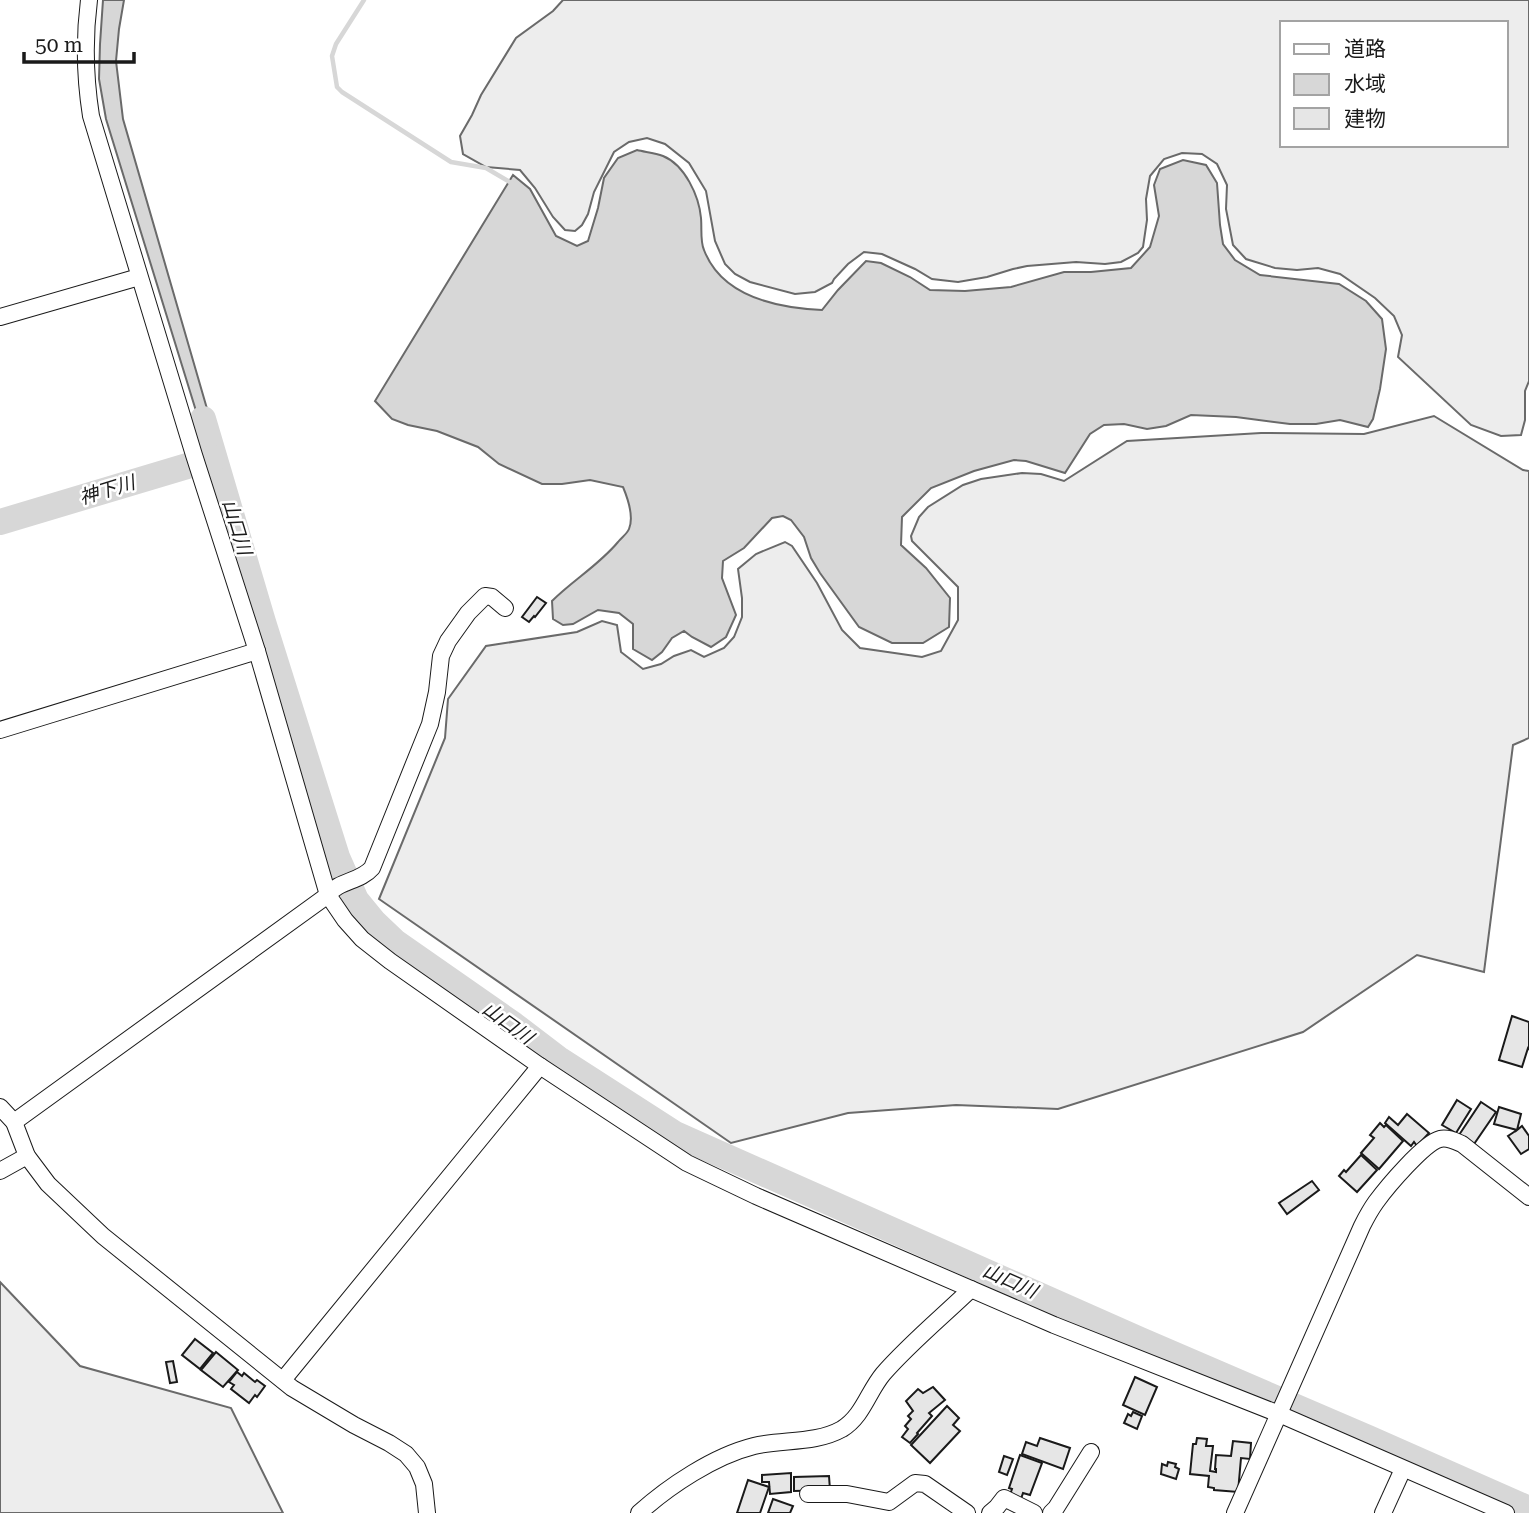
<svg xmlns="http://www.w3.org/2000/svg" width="1529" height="1513" viewBox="0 0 1529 1513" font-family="'Roboto Serif','Noto Sans JP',serif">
<rect width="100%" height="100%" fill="#fff"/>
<!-- built -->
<g fill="#ededed" stroke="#6a6a6a" stroke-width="2" fill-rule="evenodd">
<path d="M 563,0 L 1529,0 L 1529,381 L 1525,391 L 1525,420 L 1521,435 L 1501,436 L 1471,425 L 1398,357 L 1402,335 L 1394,316 L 1375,298 L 1340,274 L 1318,268 L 1297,270 L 1275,268 L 1246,259 L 1233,245 L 1226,209 L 1227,185 L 1217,164 L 1202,154 L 1182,153 L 1164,159 L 1150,176 L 1146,199 L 1147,220 L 1143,247 L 1138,253 L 1121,262 L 1105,264 L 1076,262 L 1027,266 L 1013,269 L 987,277 L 958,282 L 932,279 L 915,269 L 882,254 L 864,252 L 848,264 L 834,279 L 832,283 L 815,292 L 795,294 L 750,282 L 735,274 L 725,264 L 715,241 L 706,191 L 689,163 L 665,144 L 647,138 L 629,142 L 614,152 L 594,192 L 588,214 L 582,225 L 575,231 L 565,230 L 553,217 L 535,188 L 520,170 L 486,167 L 463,154 L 460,136 L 472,115 L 481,95 L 516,38 L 553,11 ZM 1282,23 L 1506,23 L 1506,145 L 1282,145 Z"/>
<polygon points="1434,416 1523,470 1529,471 1529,738 1513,745 1484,972 1417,955 1303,1032 1058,1109 956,1105 848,1113 731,1143 379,899 445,738 448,699 486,646 577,632 602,621 617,625 621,652 643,669 661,664 674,656 691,650 704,657 724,648 734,637 742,617 742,598 738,569 756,554 785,542 792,546 817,583 842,630 860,648 922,657 941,651 958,620 958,587 912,541 911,536 919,517 928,507 963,485 981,479 1022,473 1041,474 1064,481 1127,441 1261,433 1364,434"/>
<polygon points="0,1282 80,1366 231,1408 283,1513 0,1513"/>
</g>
<!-- water -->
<g fill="#d7d7d7" stroke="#6a6a6a" stroke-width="2">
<polygon points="103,0 124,0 119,29 116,61 123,119 219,450 209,453 106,119 99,79 100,44"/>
<path d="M 637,150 C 645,152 655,153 663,156 C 685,165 699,196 701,218 C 702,229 700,241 704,250 C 722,297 778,308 822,310 L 838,290 L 866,261 L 881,263 L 910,277 L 930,290 L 965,291 L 1011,287 L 1064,272 L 1091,272 L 1131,268 L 1150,247 L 1159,216 L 1154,185 L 1160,169 L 1183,160 L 1206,165 L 1217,183 L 1220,225 L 1223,244 L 1235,260 L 1260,275 L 1339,284 L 1366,301 L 1382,319 L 1386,349 L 1380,389 L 1373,419 L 1368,427 L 1340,420 L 1316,424 L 1290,424 L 1236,417 L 1191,415 L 1166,426 L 1147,429 L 1124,424 L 1104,425 L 1090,434 L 1065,473 L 1026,461 L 1014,460 L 974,471 L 931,488 L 902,517 L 901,545 L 926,568 L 950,598 L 949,627 L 923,643 L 892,643 L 859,627 L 820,573 L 811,558 L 804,537 L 791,520 L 783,516 L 772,518 L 744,548 L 723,561 L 722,578 L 736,615 L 726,637 L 711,647 L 692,637 L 684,631 L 672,638 L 662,652 L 652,660 L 633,649 L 633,624 L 619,613 L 598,610 L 573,624 L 563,625 L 553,619 L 552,601 C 573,580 599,565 618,542 C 621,538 627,534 629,529 C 634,517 628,499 623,487 L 590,480 L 562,484 L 542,484 L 499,464 L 478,447 L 437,431 L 408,425 L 392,419 L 375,401 L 513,175 L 530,189 L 556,236 L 577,246 L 588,241 L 598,208 L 604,178 L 618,158 Z"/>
</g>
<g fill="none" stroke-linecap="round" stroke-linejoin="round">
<!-- stream -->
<polyline stroke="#d7d7d7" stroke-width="4.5" points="364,0 336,44 332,56 337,87 342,92 451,162 486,168 513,184"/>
<!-- river -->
<g stroke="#d7d7d7" stroke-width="26">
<polyline points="203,419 263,622 337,857 356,900 374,922 395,942 514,1025 560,1060 675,1134 1140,1340 1368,1438 1529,1509"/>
<polyline points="0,522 214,458"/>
</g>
</g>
<!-- building -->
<g fill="#e6e6e6" stroke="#1a1a1a" stroke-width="2">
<polygon points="537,597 546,603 535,617 534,616 529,622 522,617"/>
<polygon points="1512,1016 1529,1022 1529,1049 1528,1048 1522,1067 1499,1060"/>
<polygon points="1457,1100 1471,1109 1456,1133 1442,1125"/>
<polygon points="1481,1102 1496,1112 1472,1147 1459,1135"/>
<polygon points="1499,1107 1521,1114 1517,1130 1522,1126 1529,1136 1529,1149 1521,1154 1508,1136 1517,1130 1494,1124"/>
<polygon points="1407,1114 1429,1133 1417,1146 1414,1142 1411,1146 1385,1123 1389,1117 1398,1125"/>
<polygon points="1380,1123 1384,1127 1386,1125 1403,1141 1379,1169 1361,1153 1374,1138 1370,1135"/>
<polygon points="1361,1155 1377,1170 1357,1192 1339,1176 1344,1170 1346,1172"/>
<polygon points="1312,1181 1319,1190 1287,1214 1279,1203"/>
<polygon points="195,1339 213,1353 200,1369 182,1355"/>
<polygon points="216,1352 238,1370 223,1387 201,1370"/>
<polygon points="173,1361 177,1382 170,1383 166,1362"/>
<polygon points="237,1372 242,1376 244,1373 255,1382 257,1380 265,1386 257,1397 255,1395 249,1403 231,1389 234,1385 229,1382"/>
<polygon points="1135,1377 1157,1387 1145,1415 1123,1405"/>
<polygon points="933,1387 945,1400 929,1413 932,1416 917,1433 918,1434 910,1443 902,1437 908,1429 905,1426 911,1419 908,1416 913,1411 906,1401 918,1389 923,1393"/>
<polygon points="947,1406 959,1418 953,1425 960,1431 930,1463 911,1445"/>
<polygon points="1133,1412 1142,1416 1137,1429 1124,1423 1128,1414 1131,1416"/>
<polygon points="1040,1438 1070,1448 1063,1469 1022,1454 1026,1442 1037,1446"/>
<polygon points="1197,1438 1207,1439 1206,1446 1213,1446 1210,1471 1216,1472 1216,1469 1215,1469 1216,1455 1231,1456 1233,1441 1251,1443 1250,1459 1241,1458 1238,1492 1214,1490 1214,1488 1208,1487 1209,1476 1190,1474 1193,1444 1196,1444"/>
<polygon points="1020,1455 1042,1463 1030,1495 1023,1493 1021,1499 1010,1495 1012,1489 1009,1488"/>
<polygon points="1004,1456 1013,1459 1007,1475 999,1472"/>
<polygon points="1168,1462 1176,1464 1175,1467 1179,1469 1176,1479 1161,1474 1162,1464 1167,1466"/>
<polygon points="791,1473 791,1492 770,1494 769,1482 762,1482 762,1475"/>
<polygon points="829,1476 830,1490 794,1491 794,1477"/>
<polygon points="748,1480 769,1487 760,1513 737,1513"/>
<polygon points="773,1499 793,1506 790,1513 768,1513"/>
</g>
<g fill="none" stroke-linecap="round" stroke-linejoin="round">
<defs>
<g id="minor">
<path d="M 89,0 C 84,39 85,78 91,116 L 194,455 L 257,651 L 328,895 L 345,920 L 362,939 L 390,961 L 540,1066 L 687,1163 L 756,1196 L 1054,1325 L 1279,1414 L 1506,1513"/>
<polyline points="0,317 139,277"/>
<polyline points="0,730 257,651"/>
<polyline points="0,1107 14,1122 27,1156 48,1184 103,1236 292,1388 354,1425 389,1443 406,1454 417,1467 424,1484 427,1513"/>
<path d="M 14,1122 L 328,895 C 339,880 360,882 372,868 L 430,724 L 437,692 L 441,656 L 448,641 L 468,613 L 485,596 L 492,597 L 505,608"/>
<polyline points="0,1171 27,1156"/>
<polyline points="283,1380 540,1066"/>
<polyline points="808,1494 847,1494 889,1502 915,1483 925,1484 967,1513"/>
<path d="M 639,1513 C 669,1486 714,1456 754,1446 C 783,1439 815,1444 842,1429 C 863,1416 868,1392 883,1374 C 908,1345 943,1316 971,1289"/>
<polyline points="990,1513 997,1507 1004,1498 1034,1513"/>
<polyline points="1051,1513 1056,1508 1091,1452"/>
<path d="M 1235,1513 L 1362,1226 C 1366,1218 1371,1209 1376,1202 C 1387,1187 1424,1143 1440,1139 C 1447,1137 1455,1141 1462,1144 L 1529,1197"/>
<polyline points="1383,1513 1403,1469"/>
</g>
</defs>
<!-- minor casing -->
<use href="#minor" stroke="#1a1a1a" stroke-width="18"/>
<!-- minor -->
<use href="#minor" stroke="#fff" stroke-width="16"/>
</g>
<g text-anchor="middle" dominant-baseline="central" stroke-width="5" stroke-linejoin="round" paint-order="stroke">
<!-- water labels -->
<g font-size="19" font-style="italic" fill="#1a1a1a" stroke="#fff">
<text transform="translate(107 490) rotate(-17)">神下川</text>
<text transform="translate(237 527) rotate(73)">山口川</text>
<text transform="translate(508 1023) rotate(36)">山口川</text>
<text transform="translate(1010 1281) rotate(24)">山口川</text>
</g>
</g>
<!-- legend -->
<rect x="1280" y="21" width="228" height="126" fill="#ffffff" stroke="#a3a3a3" stroke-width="2"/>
<rect x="1294" y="44" width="35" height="10" fill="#ffffff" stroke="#a3a3a3" stroke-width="2"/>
<text x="1344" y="56" font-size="21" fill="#1a1a1a">道路</text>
<rect x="1294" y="74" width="35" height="21" fill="#d7d7d7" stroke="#a3a3a3" stroke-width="2"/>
<text x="1344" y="91" font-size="21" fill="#1a1a1a">水域</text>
<rect x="1294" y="108" width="35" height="21" fill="#e6e6e6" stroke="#a3a3a3" stroke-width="2"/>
<text x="1344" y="126" font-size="21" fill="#1a1a1a">建物</text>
<!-- scale -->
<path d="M24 52v10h110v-10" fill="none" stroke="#1a1a1a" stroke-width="3.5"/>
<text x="35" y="52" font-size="21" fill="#1a1a1a" stroke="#ffffff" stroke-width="5" paint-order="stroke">50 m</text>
</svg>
